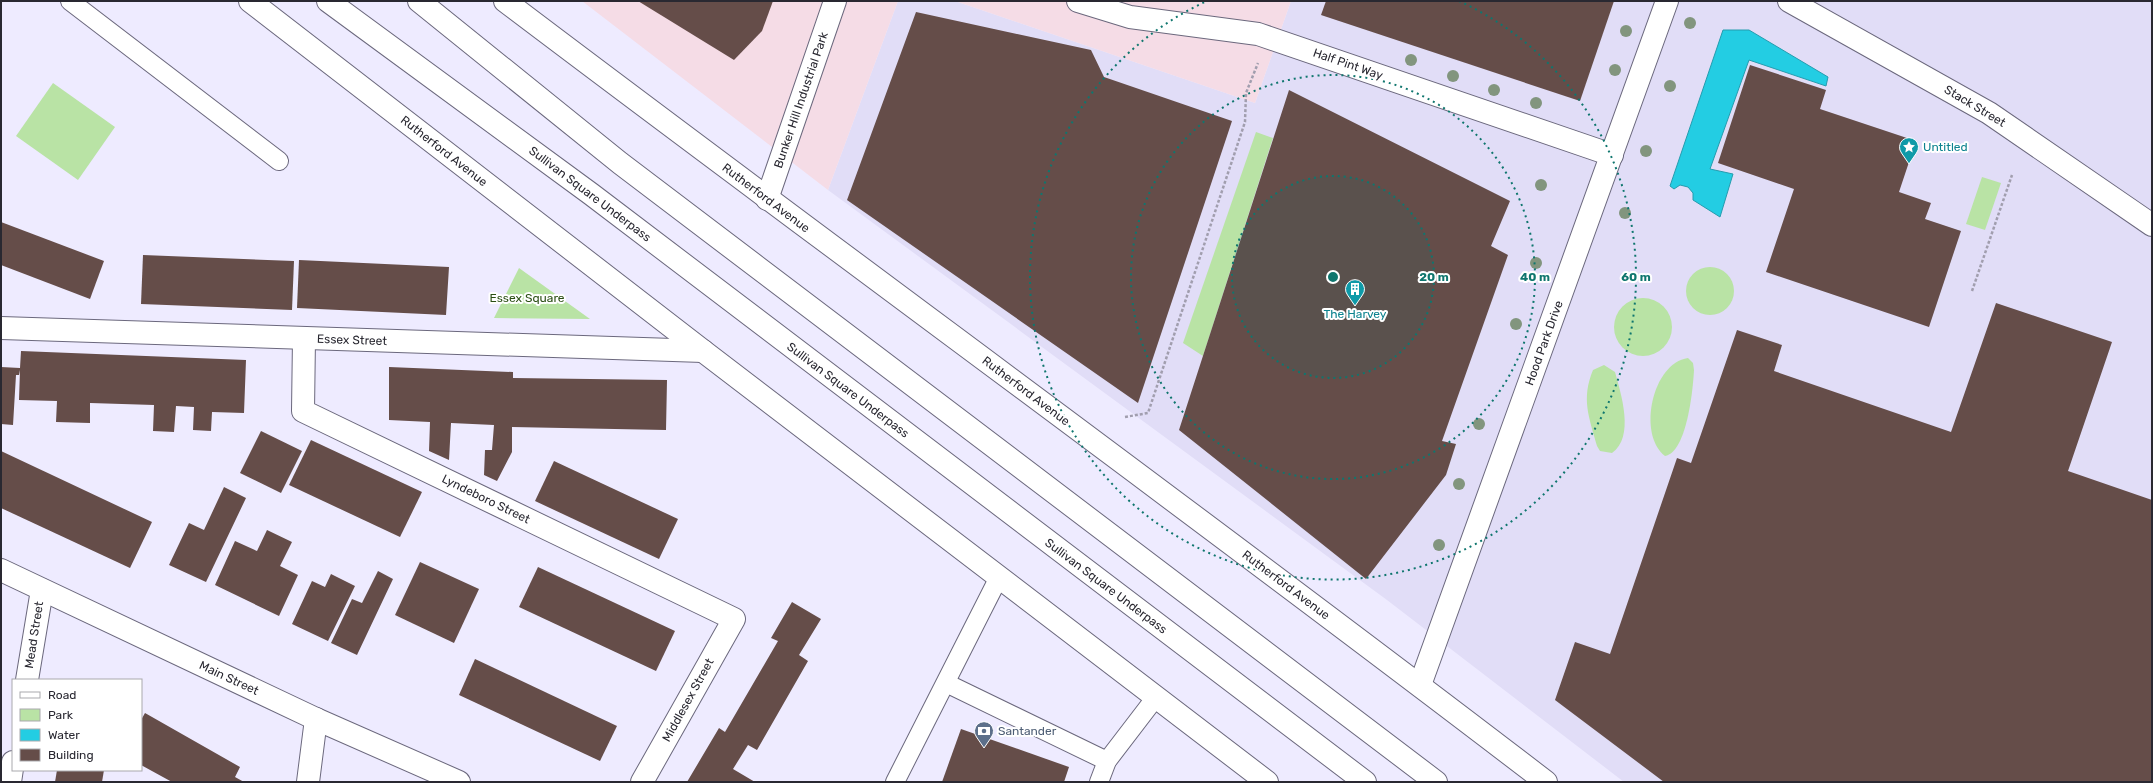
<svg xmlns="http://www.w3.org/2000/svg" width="2153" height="783" viewBox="0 0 2153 783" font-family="Rubik,sans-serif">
<rect width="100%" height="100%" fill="#eeebff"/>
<!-- built -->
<polygon fill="#e1ddf7" points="898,1 955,1 1255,103 1291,1 2152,1 2152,782 1624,782 1387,600 828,190"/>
<!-- industrial -->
<g fill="#f5dce6">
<polygon points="582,1 898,1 828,190"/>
<polygon points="955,1 1291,1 1255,103"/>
</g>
<!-- green -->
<g fill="#b9e3a5">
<polygon points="53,83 115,127 78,180 16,136"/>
<polygon points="1256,132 1273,138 1203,356 1183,343"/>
<polygon points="1982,177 2001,183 1985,230 1966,224"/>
<circle cx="1710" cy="291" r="24"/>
<polygon points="519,268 590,319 494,318"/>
<circle cx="1643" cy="327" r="29"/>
<path d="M 1688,358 L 1693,363 L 1694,370 C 1693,389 1687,452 1665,456 C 1637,435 1652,363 1688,358 Z"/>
<path d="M 1604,365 L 1615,372 C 1621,394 1635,437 1612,453 L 1600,451 L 1597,446 C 1589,417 1581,399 1593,370 Z"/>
</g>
<!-- water -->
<polygon fill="#23cde3" stroke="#259cae" points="1723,30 1749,30 1828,77 1826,86 1749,60 1710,169 1733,174 1720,217 1693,200 1693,193 1688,187 1680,185 1674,189 1670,186"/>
<!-- building -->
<g fill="#654d49">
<polygon points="638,1 773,1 762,31 734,60"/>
<polygon points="1326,1 1614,1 1580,101 1321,15"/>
<polygon points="916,12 1091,50 1104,77 1232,121 1138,403 847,200"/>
<polygon points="1750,65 1826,90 1820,109 1916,141 1899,192 1931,203 1925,219 1961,231 1929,327 1766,272 1794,189 1718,163"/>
<polygon points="1289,90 1510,201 1491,246 1508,255 1442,441 1456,444 1446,475 1366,579 1179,430"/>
<polygon points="1,222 104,261 90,299 1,265"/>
<polygon points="143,255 294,261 292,310 141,304"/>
<polygon points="299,260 449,267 446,315 297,308"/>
<polygon points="1996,303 2112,342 2068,471 2152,500 2152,782 1664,782 1555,700 1575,642 1610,654 1677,458 1691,463 1737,330 1782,345 1774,371 1951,432"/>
<polygon points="21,351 246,360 244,413 212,412 211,431 193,430 194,407 176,406 174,432 153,431 154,405 90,403 90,423 56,422 57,401 19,400 20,370 19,375 16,375 13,425 1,424 1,367 20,368"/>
<polygon points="389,367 513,372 513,378 667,380 666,430 512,427 512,452 497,481 484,475 485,450 492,450 494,425 451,423 449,460 429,451 430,422 389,420"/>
<polygon points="261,431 302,451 281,493 240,473"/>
<polygon points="311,440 422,492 400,537 289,485"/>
<polygon points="1,451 152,522 130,568 1,508"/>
<polygon points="554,461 678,519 659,559 535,501"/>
<polygon points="224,487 246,498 206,582 169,565 189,523 204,530"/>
<polygon points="267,530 292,542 280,566 298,575 279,616 215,585 235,541 257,551"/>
<polygon points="420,562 479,589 454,643 395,615"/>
<polygon points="538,567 675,631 656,671 519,607"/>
<polygon points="378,571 393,579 357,655 331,643 352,599 362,603"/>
<polygon points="331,574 355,586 328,641 292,624 312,581 325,587"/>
<polygon points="792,602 821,619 799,655 808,661 757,750 748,745 733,769 755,782 687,782 719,728 725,732 778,641 771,638"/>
<polygon points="475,659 617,726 600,761 459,695"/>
<polygon points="145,713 240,767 235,777 244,782 172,782 141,765 141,720"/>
<polygon points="961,729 1069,767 1064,782 942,782"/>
<polygon points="57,770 104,770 102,782 55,782"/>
</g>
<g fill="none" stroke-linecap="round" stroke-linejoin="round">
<defs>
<g id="lane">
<polyline points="70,1 279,161"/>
<polyline points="946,683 1107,761"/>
<polyline points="895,782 999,577"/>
<polyline points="1099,782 1107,761 1156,697"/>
</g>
<g id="street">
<polyline points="1078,1 1130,17 1258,34 1612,155"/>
<polyline points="1789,1 1989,113 2152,225"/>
<polyline points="767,199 835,1"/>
<polyline points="1,328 703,351"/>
<polyline points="304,338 303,411 734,619 642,782"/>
<polyline points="27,680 42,590"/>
<polyline points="1420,685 1667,1"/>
<polyline points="10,782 13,762"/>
<polyline points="308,782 316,719"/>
</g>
<polyline id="secondary" points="1,570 316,719 459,782"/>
<g id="primary">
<polyline points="250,1 703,351 1267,782"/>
<polyline points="328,1 591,194 1365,782"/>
<polyline points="419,1 620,163 1436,782"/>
<path d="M 505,1 C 851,263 1202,518 1546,782"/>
</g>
</defs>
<!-- lane casing -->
<use href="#lane" stroke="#6b687d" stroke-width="20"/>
<!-- street casing -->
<use href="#street" stroke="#6b687d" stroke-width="24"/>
<!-- secondary casing -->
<use href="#secondary" stroke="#6b687d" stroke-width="24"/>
<!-- primary casing -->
<use href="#primary" stroke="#6b687d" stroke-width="24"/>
<!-- path -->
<g stroke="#a19eae" stroke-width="2.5" stroke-dasharray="3 2" stroke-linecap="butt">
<polyline points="1972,291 2012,175"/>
<polyline points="1125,417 1148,413 1245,122 1246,93 1258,63"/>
</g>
<!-- lane -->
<use href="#lane" stroke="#fff" stroke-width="18"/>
<!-- street -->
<use href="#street" stroke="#fff" stroke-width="22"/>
<!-- secondary -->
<use href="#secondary" stroke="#fff" stroke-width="22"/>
<!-- primary -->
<use href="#primary" stroke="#fff" stroke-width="22"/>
</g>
<!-- trees -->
<g fill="#82957e">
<circle cx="1690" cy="23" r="6"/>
<circle cx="1626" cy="31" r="6"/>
<circle cx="1411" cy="60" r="6"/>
<circle cx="1615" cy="70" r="6"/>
<circle cx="1453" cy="76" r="6"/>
<circle cx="1670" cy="86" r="6"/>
<circle cx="1494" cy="90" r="6"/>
<circle cx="1536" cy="103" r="6"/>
<circle cx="1646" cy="151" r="6"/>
<circle cx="1541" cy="185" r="6"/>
<circle cx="1625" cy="213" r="6"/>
<circle cx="1536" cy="263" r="6"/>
<circle cx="1516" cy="324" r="6"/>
<circle cx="1479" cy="424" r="6"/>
<circle cx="1459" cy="484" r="6"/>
<circle cx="1439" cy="545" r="6"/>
</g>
<!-- distance rings -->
<circle cx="1333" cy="277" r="101" fill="#0f766e" fill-opacity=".12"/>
<g fill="none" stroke="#0f766e" stroke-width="2" stroke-dasharray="2 4">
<circle cx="1333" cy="277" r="101"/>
<circle cx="1333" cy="277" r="202"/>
<path d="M1459 1A303 303 0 1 1 1207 1"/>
</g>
<!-- icons -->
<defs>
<symbol id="sight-pin" viewBox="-11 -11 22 30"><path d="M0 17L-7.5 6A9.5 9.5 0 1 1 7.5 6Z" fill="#0f9aa8" stroke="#fff"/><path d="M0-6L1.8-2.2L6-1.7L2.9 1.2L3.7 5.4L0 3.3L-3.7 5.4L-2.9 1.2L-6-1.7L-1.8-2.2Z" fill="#fff"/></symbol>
<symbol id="building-pin" viewBox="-11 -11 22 30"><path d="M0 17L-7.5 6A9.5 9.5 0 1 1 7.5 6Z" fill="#0f9aa8" stroke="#fff"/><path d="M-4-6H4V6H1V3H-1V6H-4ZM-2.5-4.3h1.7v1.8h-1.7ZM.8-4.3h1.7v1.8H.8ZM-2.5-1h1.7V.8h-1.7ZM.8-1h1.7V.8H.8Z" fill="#fff"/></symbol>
<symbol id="bank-pin" viewBox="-11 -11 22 30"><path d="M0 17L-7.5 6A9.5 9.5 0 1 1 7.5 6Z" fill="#5c6f8a" stroke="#fff"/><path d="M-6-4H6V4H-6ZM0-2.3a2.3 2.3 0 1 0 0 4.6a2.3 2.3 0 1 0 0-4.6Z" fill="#fff"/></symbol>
</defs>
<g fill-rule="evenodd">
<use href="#sight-pin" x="1898" y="136" width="22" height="30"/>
<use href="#building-pin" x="1344" y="278" width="22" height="30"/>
<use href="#bank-pin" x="973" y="720" width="22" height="30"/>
</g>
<g text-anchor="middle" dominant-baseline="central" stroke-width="4" stroke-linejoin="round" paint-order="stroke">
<!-- street labels -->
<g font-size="12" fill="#292831" stroke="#fff">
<text transform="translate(1348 64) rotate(19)">Half Pint Way</text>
<text transform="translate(801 100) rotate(-71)">Bunker Hill Industrial Park</text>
<text transform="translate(1975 106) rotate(31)">Stack Street</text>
<text transform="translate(444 151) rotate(38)">Rutherford Avenue</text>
<text transform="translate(590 194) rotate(37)">Sullivan Square Underpass</text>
<text transform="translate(766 198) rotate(37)">Rutherford Avenue</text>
<text transform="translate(352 340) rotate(2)">Essex Street</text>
<text transform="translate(1544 343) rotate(-70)">Hood Park Drive</text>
<text transform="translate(848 390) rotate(37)">Sullivan Square Underpass</text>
<text transform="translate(1026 391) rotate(37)">Rutherford Avenue</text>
<text transform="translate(486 499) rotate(26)">Lyndeboro Street</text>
<text transform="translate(1286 585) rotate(37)">Rutherford Avenue</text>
<text transform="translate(1106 586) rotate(37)">Sullivan Square Underpass</text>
<text transform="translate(34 635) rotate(-81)">Mead Street</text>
<text transform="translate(229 678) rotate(25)">Main Street</text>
<text transform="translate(688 700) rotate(-61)">Middlesex Street</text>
</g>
<!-- culture labels -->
<g font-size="12" fill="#0d838f" stroke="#fff" text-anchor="start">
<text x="1923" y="147">Untitled</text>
<text x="1355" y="314" text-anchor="middle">The Harvey</text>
</g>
<!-- park labels -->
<g font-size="12" fill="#2a4e14" stroke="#fff">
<text x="527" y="298">Essex Square</text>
</g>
<!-- service labels -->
<g font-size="12" fill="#4e5e75" stroke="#fff" text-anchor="start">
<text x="998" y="731">Santander</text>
</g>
</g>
<circle cx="1333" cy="277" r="6" fill="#0f766e" stroke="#fff" stroke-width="2"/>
<g font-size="12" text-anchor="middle" font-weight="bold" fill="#0f766e" stroke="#fff" stroke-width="4" stroke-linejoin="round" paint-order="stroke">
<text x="1434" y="281">20 m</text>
<text x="1535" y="281">40 m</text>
<text x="1636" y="281">60 m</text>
</g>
<!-- border -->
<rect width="2153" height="783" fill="none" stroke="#292831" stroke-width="4"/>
<!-- legend -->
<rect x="12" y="679" width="130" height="92" fill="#ffffff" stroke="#a9a9ad"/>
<rect x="20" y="692" width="20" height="6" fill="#ffffff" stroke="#a9a9ad"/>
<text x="48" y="699" font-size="12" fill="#292831">Road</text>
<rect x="20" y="709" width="20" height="12" fill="#b9e3a5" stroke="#a9a9ad"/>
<text x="48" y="719" font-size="12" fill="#292831">Park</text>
<rect x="20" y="729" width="20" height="12" fill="#23cde3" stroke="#a9a9ad"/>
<text x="48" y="739" font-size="12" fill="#292831">Water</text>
<rect x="20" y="749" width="20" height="12" fill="#654d49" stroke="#a9a9ad"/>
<text x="48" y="759" font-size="12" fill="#292831">Building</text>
</svg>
